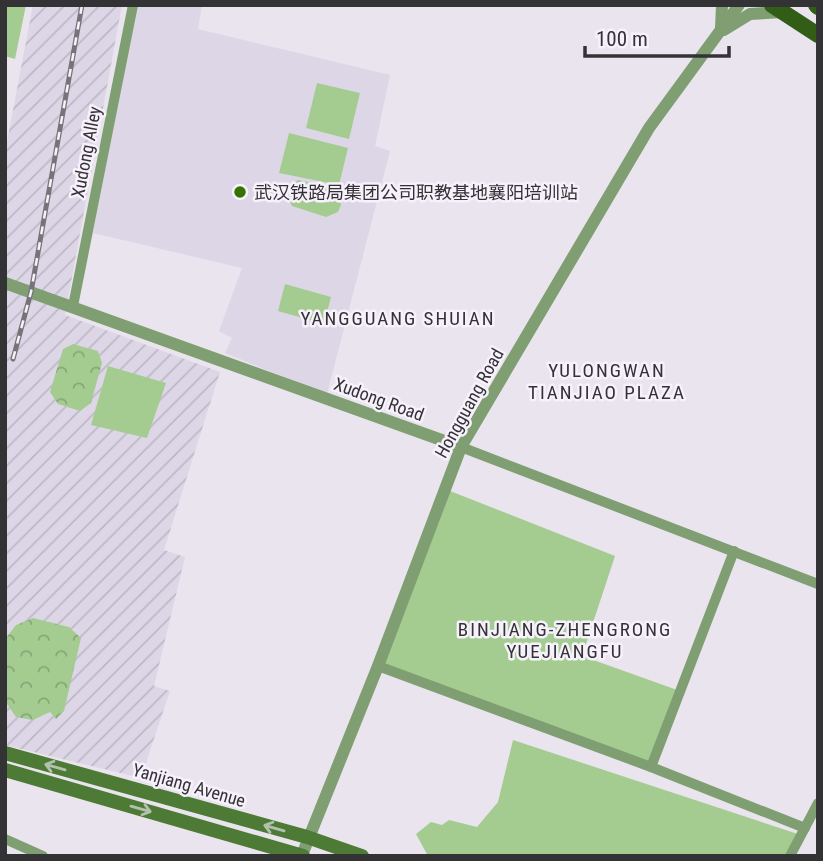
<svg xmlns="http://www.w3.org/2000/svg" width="823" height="861" viewBox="0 0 823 861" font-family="'Roboto Condensed','Noto Sans SC',sans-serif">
<defs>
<pattern id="industrial-furrows" width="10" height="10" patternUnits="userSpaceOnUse" patternTransform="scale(1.75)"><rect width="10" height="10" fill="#ddd6e6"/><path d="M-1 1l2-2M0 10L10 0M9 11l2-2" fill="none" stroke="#beb8c6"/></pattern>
<pattern id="forest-crowns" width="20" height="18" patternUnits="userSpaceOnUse" patternTransform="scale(1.75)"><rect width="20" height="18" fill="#a4cc91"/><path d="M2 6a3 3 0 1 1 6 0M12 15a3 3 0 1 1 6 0" fill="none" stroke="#86a677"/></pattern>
</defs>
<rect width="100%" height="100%" fill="#e9e4ed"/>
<!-- built -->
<polygon fill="#ddd6e6" points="137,5 202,5 198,29 390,75 375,146 390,151 327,394 225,353 232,338 219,331 242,268 93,233"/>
<!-- industrial -->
<polygon fill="url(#industrial-furrows)" points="33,5 122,5 65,315 220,372 164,550 185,557 154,686 170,691 141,778 5,745 5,152"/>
<!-- green -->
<g fill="#a4cc91">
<polygon points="5,5 26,5 15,59 5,56"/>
<polygon points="317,83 360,93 349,139 306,128"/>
<polygon points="289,133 348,148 339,185 279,173"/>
<path d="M 298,180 L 333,187 L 338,191 L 341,205 L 338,212 L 326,217 L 292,206 C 286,195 287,187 298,180 Z"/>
<polygon points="285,284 331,297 324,324 278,311"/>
<polygon points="108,366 166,383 147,438 91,425"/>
<polygon points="445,489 615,556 582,656 680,691 651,767 378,666"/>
<polygon points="513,740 801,835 790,856 428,856 416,834 431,822 442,825 449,820 477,827 498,802"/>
</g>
<!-- forest -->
<g fill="url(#forest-crowns)">
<polygon points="73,344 98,351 102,363 91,403 80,411 58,404 50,392 63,349"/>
<polygon points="33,618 69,627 81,638 64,711 56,719 50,712 33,720 16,717 5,701 5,639 16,625"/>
</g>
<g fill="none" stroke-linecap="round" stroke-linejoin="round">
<!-- minor -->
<g stroke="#7f9e71" stroke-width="10">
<polyline points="73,306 133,5"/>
<polyline points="461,447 818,584"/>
<polyline points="378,666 651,767 734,551"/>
<polyline points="651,767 805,828"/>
<polyline points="5,839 43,856"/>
<polyline points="790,856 818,803"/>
</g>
<!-- tertiary -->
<g stroke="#7f9e71" stroke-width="12">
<polyline points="721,29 722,5"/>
<polyline points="724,30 750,14 782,12"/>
<polyline points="5,283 461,447"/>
<polyline points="302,855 378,666 461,447 649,128 739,5"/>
</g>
<!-- secondary -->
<g stroke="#4d7a35" stroke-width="14">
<polyline points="5,753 307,837 362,856"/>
<polyline points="5,770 303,856"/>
</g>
<!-- primary -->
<g stroke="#325d16" stroke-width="16">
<polyline points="772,5 818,35"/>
<polyline points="816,5 818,7"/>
</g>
<defs>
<polyline id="rail" points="13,359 31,292 82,5"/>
</defs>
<!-- rail casing -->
<use href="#rail" stroke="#767479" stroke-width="5"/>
<!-- rail -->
<use href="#rail" stroke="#f6f1fb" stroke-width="2.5" stroke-dasharray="8" stroke-linecap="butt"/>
</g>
<!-- one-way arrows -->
<defs><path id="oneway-shaft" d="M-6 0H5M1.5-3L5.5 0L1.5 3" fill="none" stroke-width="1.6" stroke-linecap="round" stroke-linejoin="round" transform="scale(1.75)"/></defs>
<g stroke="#b2c1ac">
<use href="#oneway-shaft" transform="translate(55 767) rotate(-164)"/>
<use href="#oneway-shaft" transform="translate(141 809) rotate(16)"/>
<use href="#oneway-shaft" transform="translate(274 828) rotate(-164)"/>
</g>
<!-- markers -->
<circle fill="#367102" stroke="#f6f1fb" stroke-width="2.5" cx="240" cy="192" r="7"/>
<g text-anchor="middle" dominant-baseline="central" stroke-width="5" stroke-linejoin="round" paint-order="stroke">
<!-- street labels -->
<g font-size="18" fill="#333235" stroke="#f6f1fb">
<text transform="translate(86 152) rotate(-79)">Xudong Alley</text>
<text transform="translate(379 399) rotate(20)">Xudong Road</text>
<text transform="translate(469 403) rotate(-61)">Hongguang Road</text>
<text transform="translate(189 785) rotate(16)">Yanjiang Avenue</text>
</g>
<!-- poi labels -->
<g font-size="18" fill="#333235" stroke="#f6f1fb" text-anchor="start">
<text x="254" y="192">武汉铁路局集团公司职教基地襄阳培训站</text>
</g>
<!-- neighbourhood labels -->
<g font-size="19" letter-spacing="2" fill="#333235" stroke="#f6f1fb">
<text x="398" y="318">YANGGUANG SHUIAN</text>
<text x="607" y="370">YULONGWAN<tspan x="607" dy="22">TIANJIAO PLAZA</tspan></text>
<text x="565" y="629">BINJIANG-ZHENGRONG<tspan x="565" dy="22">YUEJIANGFU</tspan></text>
</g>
</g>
<!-- border -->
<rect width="823" height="861" fill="none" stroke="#333235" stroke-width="14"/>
<!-- scale -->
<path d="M585 46v10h144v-10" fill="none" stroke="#333235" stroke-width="3.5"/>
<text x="596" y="46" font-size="21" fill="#333235" stroke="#f6f1fb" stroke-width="5" paint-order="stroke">100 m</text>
</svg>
